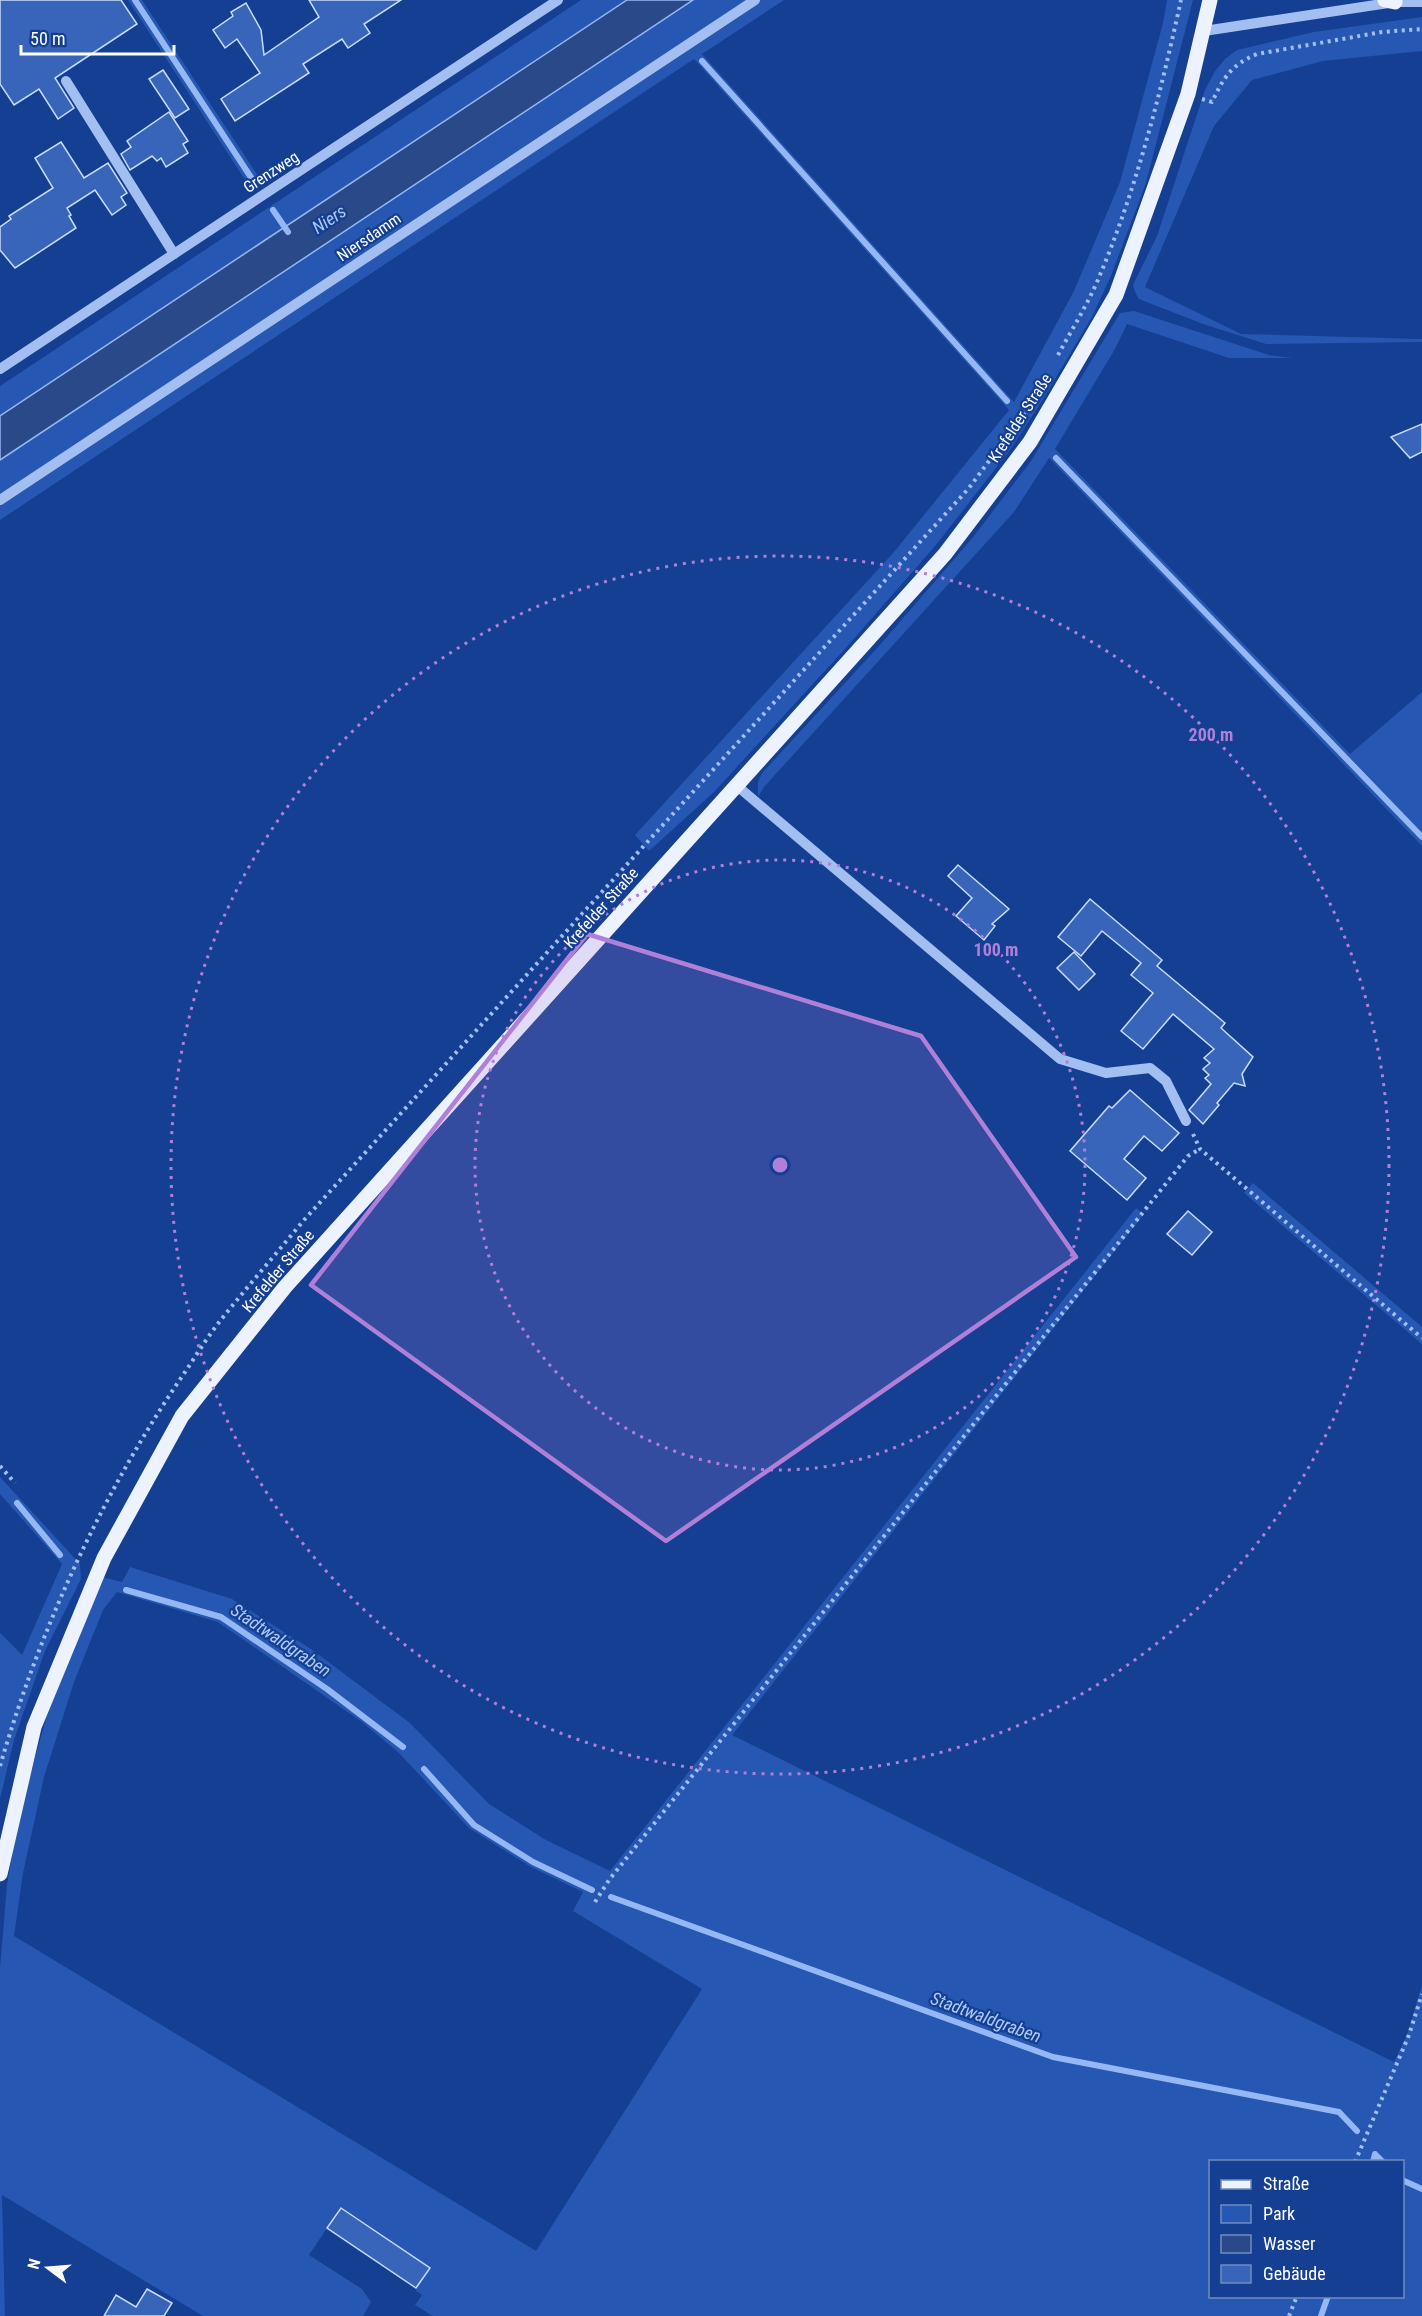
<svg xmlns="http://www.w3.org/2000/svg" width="1422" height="2316" viewBox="0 0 1422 2316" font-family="'Roboto Condensed',sans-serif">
<rect width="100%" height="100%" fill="#143f93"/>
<!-- green -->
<g fill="#2657b2" fill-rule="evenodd">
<polygon points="128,0 142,0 260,179 249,186"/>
<polygon points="581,0 627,0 0,416 0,386"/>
<polygon points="693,0 784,0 702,54 1014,402 1074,291 1120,182 1163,23 1167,0 1193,0 1146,183 1111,276 1092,317 1042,401 1010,450 936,545 844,650 714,792 649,851 635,835 894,552 1009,410 694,59 0,520 0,460"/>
<polygon points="1422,17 1422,51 1323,61 1252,80 1214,126 1145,287 1241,334 1422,339 1422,342 1266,344 1203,324 1139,299 1135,292 1133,285 1157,236 1205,90 1215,71 1225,59 1237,50 1314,32"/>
<polygon points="1134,311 1269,355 1292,358 1229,358 1127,324 1115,349 1055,449 1350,754 1422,692 1422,846 1049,458 1014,512 764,787 758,797 758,782 762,773 879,646 974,536 1031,461 1120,313"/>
<polygon points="1253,1183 1422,1327 1422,1344 1244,1193"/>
<path d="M 1136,1208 L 1144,1214 L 732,1735 L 1394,2062 L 1407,2035 L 1422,1985 L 1422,2316 L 433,2316 L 415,2305 L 422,2295 L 416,2291 L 417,2288 L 430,2268 L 341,2207 L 309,2255 L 362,2289 L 371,2302 L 363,2316 L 203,2316 L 2,2195 L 5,2316 L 0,2316 L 0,1968 L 7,1885 L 19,1815 L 51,1701 L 102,1577 L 122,1582 L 130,1567 L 232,1599 L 311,1649 L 410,1723 L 489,1804 L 546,1840 L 610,1871 ZM 117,1592 L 218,1622 L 362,1722 L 399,1753 L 469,1828 L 531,1867 L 583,1892 L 573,1911 L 702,1989 L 536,2251 L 14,1936 L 23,1873 L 44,1777 L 74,1682 L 103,1610 ZM 1210,2162 L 1402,2162 L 1402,2296 L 1210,2296 Z"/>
<polygon points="0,1477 80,1564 81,1579 45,1651 14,1740 0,1799 0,1633 22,1655 62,1564 0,1494"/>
</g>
<!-- water -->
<polygon fill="#294988" stroke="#95b8f5" stroke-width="1.5" points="627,0 693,0 0,460 0,416"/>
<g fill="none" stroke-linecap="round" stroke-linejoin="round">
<!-- stream -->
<g stroke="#95b8f5" stroke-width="6">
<polyline points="135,0 252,179"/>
<polyline points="702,61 1007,401"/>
<polyline points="273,210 288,232"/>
<polyline points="1056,458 1422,837"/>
<polyline points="17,1503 60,1555"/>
<polyline points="126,1590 221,1617 327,1689 403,1747"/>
<polyline points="424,1769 474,1825 533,1862 592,1890"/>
<polyline points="611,1897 1053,2057 1339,2112 1357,2131"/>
<polyline points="1373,2162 1375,2154 1383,2162"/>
<polyline points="1402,2180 1422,2189"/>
<polyline points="1321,2316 1328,2296"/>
</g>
</g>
<!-- building -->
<g fill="#3865ba" stroke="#cadcfc" stroke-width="1.5">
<polygon points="0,0 121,0 137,24 55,78 74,108 58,119 39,89 14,105 0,84"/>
<polygon points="309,0 401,0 364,24 370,33 348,48 342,39 303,64 309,73 235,121 221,99 260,73 237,39 225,48 213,30 233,16 231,12 246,3 261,30 264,55 319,17"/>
<polygon points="163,70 189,109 175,118 149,79"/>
<polygon points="169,112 188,141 183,144 188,153 166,167 161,158 157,161 152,156 130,170 121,154 131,147 127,141"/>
<polygon points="61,142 84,178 108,163 127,193 121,197 126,205 112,215 95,190 67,208 71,215 69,216 76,228 15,268 0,250 0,227 11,219 9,216 53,188 35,158"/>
<polygon points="1422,424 1422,452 1410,458 1391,437"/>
<polygon points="958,865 1009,909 992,924 995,926 984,940 956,916 972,898 948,876"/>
<polygon points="1090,899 1162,960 1157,966 1225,1023 1221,1028 1253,1057 1242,1074 1245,1086 1234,1083 1217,1103 1219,1105 1203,1124 1189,1110 1211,1084 1205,1078 1209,1075 1203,1069 1210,1063 1204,1058 1214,1049 1173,1014 1143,1049 1121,1031 1153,993 1131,975 1141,963 1102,931 1081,956 1058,937"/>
<polygon points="1074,952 1095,974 1079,990 1057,968"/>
<polygon points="1130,1090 1179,1133 1162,1151 1144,1136 1124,1159 1146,1178 1127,1200 1070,1151 1109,1106 1112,1108"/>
<polygon points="1188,1211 1212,1232 1192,1255 1167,1234"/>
<polygon points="341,2208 430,2268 416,2288 327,2228"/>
<polygon points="147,2289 172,2303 164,2316 104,2316 116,2295 136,2307"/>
</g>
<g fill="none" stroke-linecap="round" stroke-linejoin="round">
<!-- path -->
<g stroke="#a3bff2" stroke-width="4" stroke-dasharray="3 4.5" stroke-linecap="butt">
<path d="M 1202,99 L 1212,102 C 1224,77 1231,65 1257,54 L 1382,32 L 1422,29"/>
<path d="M 1058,355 C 1071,331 1086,307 1097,282 C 1136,191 1160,96 1181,0"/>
<polyline points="1193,1134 1200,1149 1422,1338"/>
<polyline points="0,1466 15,1483"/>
<path d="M 0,1766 C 40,1629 101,1496 181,1378 C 194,1359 206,1339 220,1321 C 247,1287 276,1254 304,1220 L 969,488 L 1023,415 L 1045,377"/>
<polyline points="595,1902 609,1880 1188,1156 1200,1149"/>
<polyline points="1355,2162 1409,2035 1422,1994"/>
<polyline points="1289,2316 1297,2296"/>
</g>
<!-- minor -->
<g stroke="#a3bff2" stroke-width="10">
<polyline points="1204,31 1395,2 1422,2"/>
<polyline points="66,81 174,254"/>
<polyline points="0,369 558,0"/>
<polyline points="0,500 755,0"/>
<polyline points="736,785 1060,1059 1106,1073 1150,1068 1166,1081 1186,1121"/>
</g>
<!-- major -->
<g stroke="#edf2ff" stroke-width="15">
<polyline points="1385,0 1395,2"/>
<polyline points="0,1874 34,1727 104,1558 182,1416 285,1287 945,554 1030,442 1116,295 1188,94 1210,0"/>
</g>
</g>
<!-- marked area -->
<path fill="#b080d9" fill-opacity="0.2" stroke="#b080d9" stroke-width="4.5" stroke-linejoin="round" d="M 587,934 L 921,1036 L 1076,1257 L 666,1541 L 311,1285 Z"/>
<!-- distance rings -->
<g fill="none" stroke="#b080d9" stroke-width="3" stroke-dasharray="3 6">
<circle cx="780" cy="1165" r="305"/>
<circle cx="780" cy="1165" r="609"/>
</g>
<g text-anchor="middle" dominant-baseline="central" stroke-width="4.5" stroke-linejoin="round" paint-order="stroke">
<!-- street labels -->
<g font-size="16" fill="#fff" stroke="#143f93">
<text transform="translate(271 172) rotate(-33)">Grenzweg</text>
<text transform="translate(369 237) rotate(-34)">Niersdamm</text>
<text transform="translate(1020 418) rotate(-57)">Krefelder Straße</text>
<text transform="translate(601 908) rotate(-48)">Krefelder Straße</text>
<text transform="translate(278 1271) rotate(-50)">Krefelder Straße</text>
</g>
<!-- water labels -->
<g font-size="18" font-style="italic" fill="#afc9f8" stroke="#143f93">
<text transform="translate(329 219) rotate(-34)">Niers</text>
<text transform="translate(281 1640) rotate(34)">Stadtwaldgraben</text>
<text transform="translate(986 2017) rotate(20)">Stadtwaldgraben</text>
</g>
</g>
<circle cx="780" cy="1165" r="9" fill="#b080d9" stroke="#143f93" stroke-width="3"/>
<g font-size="18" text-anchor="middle" font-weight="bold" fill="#b080d9" stroke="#143f93" stroke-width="4.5" stroke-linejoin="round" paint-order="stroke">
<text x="1211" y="741">200 m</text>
<text x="996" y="956">100 m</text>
</g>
<!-- legend -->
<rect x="1209" y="2160" width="195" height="138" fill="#143f93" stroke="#728cbe" stroke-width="1.5"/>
<rect x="1221" y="2180" width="30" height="9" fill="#edf2ff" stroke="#728cbe" stroke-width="1.5"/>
<text x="1263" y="2190" font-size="18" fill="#ffffff">Straße</text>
<rect x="1221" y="2205" width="30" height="18" fill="#2657b2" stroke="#728cbe" stroke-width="1.5"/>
<text x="1263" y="2220" font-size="18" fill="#ffffff">Park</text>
<rect x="1221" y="2235" width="30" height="18" fill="#294988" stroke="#728cbe" stroke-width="1.5"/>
<text x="1263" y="2250" font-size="18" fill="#ffffff">Wasser</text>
<rect x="1221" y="2265" width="30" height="18" fill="#3865ba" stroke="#728cbe" stroke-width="1.5"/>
<text x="1263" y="2280" font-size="18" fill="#ffffff">Gebäude</text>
<!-- north arrow -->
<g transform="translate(48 2268) rotate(286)" stroke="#143f93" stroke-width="4.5" paint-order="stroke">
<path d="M0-4.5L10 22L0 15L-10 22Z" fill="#ffffff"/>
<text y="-9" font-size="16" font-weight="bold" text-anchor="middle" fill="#ffffff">N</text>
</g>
<!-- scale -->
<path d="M21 45v9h153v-9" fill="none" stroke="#ffffff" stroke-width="3"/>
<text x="30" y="45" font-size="18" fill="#ffffff" stroke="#143f93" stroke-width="4.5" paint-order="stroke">50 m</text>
</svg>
